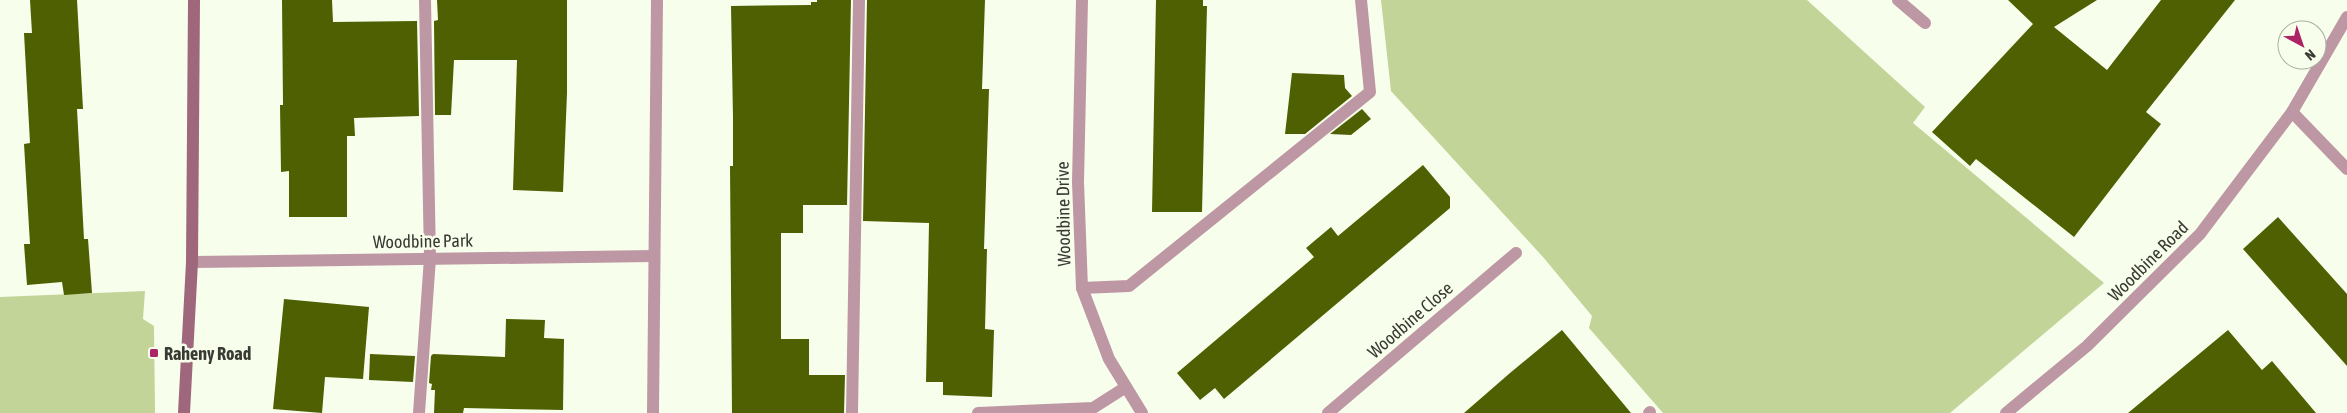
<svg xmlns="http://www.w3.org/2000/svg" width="2347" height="413" viewBox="0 0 2347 413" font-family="'Asap Condensed',sans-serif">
<rect width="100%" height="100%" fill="#f8feec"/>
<!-- green -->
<g fill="#c2d498">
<polygon points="1381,0 1807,0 1925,107 1913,123 2104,283 1950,413 1663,413 1589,328 1592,316 1543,257 1391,91"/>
<polygon points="145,291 143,319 154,326 155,413 0,413 0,297"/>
</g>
<!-- building -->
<g fill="#4e6001">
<polygon points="30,0 77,0 83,109 77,109 84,239 88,239 92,293 64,295 62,282 27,285 24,244 30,244 24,144 30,143 24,33 32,33"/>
<polygon points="282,0 332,0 333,22 417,21 419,116 354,118 355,136 347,136 347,217 289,217 289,171 281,172 280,105 283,105"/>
<polygon points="437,0 567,0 567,93 563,192 513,190 517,60 454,60 451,115 435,115 434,21 438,20"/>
<polygon points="817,0 851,0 847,205 803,205 803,233 781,233 781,339 809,339 809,375 845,375 844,413 732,413 730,166 733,166 733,118 731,6 811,5 811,2 817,2"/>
<polygon points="867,0 985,0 982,89 989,89 984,249 987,249 985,329 994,330 992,397 943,395 943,382 926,382 929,223 863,221"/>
<polygon points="1156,0 1203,0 1203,6 1207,6 1202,212 1152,212"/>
<polygon points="2008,0 2097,0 2054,27 2107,70 2161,0 2235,0 2146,112 2161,124 2074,237 1976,159 1970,166 1932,132 2033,24"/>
<polygon points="1292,73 1344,75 1345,88 1352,96 1305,134 1285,134"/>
<polygon points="1362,109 1371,119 1351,135 1330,134"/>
<polygon points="1423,165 1450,197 1450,208 1224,399 1215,388 1200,400 1177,373 1314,257 1306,248 1331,227 1338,236"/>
<polygon points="2278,217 2347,294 2347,366 2243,249"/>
<polygon points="284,299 369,307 363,379 325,377 322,413 273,409"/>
<polygon points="506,319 545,320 544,338 564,339 563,410 464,408 463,413 434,413 435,390 431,390 432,384 429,383 431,356 433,354 505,357"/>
<polygon points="1562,330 1631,413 1464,413 1510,373"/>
<polygon points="2228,330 2262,370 2272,361 2316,413 2128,413"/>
<polygon points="370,354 415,356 413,382 369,380"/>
</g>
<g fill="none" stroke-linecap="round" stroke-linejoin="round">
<!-- lane -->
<g stroke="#be97a4" stroke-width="12">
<polyline points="1082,288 1129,286 1370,92 1361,0"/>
<polyline points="419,413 430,258 425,0"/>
<polyline points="852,413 859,0"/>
<polyline points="978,413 1093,408 1126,387"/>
<polyline points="1649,413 1650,412"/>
</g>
<!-- street -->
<g stroke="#be97a4" stroke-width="12">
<polyline points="1082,0 1078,182 1082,288 1109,359 1142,413"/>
<polyline points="1898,0 1925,23"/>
<polyline points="2292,112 2347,169"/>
<polyline points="192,262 654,256"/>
<polyline points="653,413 657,0"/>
<polyline points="1328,413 1516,253"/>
<polyline points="2006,413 2087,346 2200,234 2292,112 2347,17"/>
</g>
<!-- secondary -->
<polyline stroke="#9e677b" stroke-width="12" points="184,413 192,262 194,0"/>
</g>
<!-- markers -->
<rect fill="#ac2366" stroke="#f8feec" stroke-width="2" x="149" y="348" width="10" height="10" rx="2.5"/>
<g text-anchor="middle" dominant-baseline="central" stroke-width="5" stroke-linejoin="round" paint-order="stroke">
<!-- street labels -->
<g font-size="18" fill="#383a33" stroke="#f8feec">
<text transform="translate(1063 214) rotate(-91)">Woodbine Drive</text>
<text transform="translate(423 241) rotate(-1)">Woodbine Park</text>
<text transform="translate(2148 261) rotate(-45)">Woodbine Road</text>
<text transform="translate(1410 320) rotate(-41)">Woodbine Close</text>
</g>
<!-- poi labels -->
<g font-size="18" font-weight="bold" fill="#383a33" stroke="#f8feec" text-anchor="start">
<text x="164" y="353">Raheny Road</text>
</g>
</g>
<!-- north arrow -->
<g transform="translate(2302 45) rotate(140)"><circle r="24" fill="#f8feec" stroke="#abb0a2"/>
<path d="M0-4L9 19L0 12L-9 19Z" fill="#ac2366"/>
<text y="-8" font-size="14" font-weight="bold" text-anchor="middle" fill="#383a33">N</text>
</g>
</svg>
